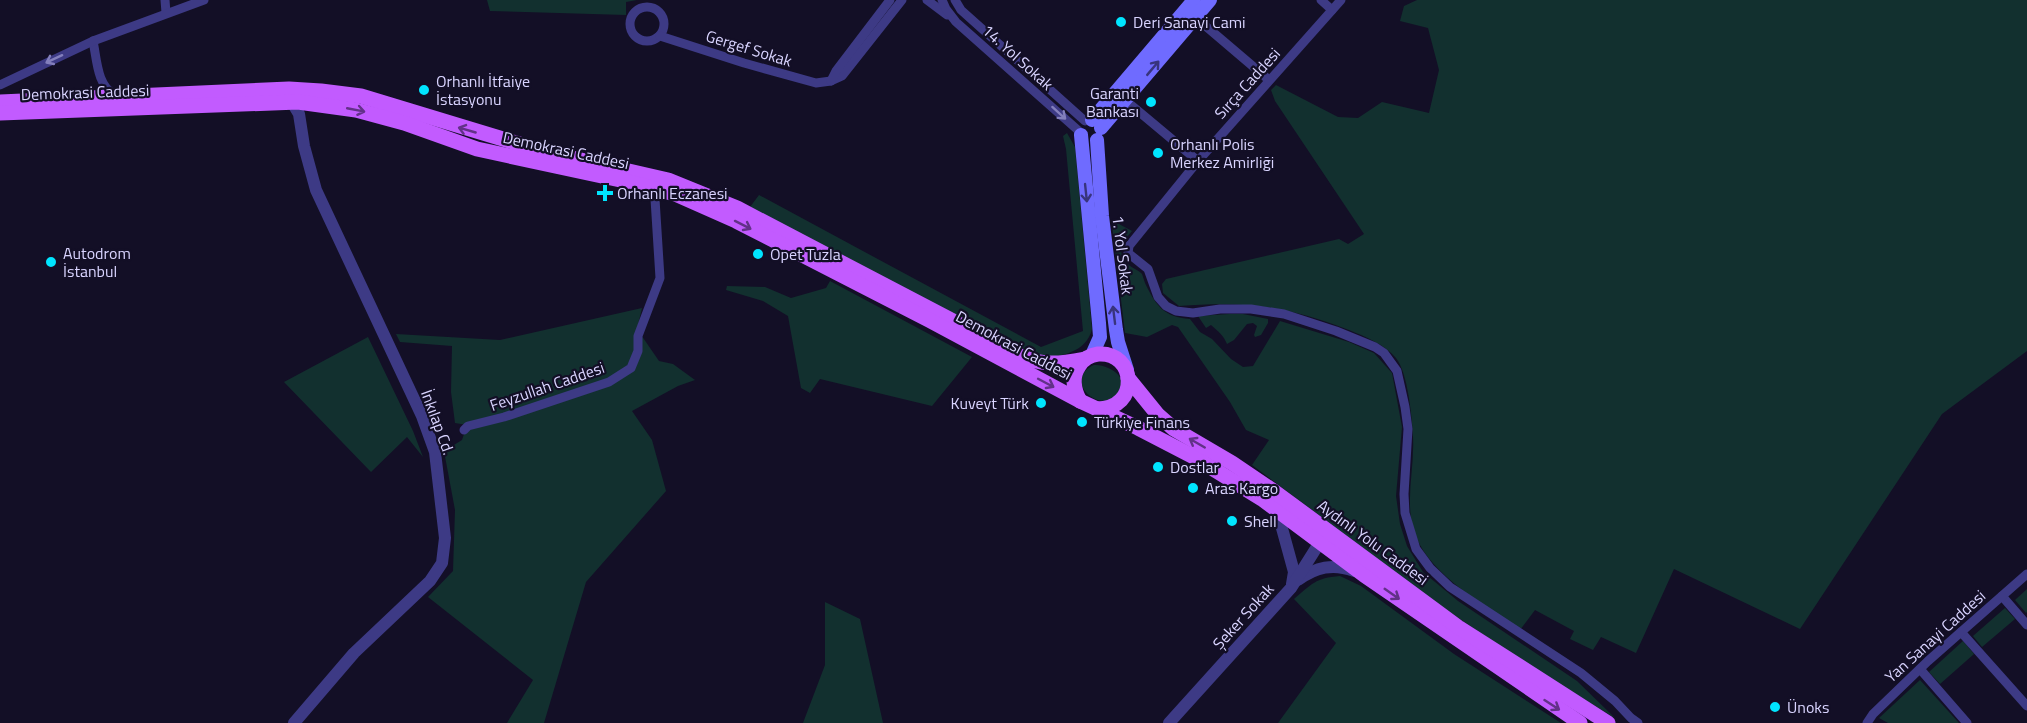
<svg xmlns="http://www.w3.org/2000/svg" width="2027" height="723" viewBox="0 0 2027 723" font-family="'Titillium Web',sans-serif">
<rect width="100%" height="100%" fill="#130f26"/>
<!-- green -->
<g fill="#12302f">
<polygon points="487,0 637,0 626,2 626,15 490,11"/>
<path d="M 1417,0 L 2027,0 L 2027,351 L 1942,414 L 1800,629 L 1674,569 L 1636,653 L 1601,637 L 1593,650 L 1570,639 L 1574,631 L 1535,610 L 1520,630 C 1488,607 1439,580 1420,545 C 1401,510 1415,474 1413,437 C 1412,417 1408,373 1396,358 C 1384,344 1366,337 1349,330 C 1287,306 1246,301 1179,306 L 1163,293 L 1162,284 L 1166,279 L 1339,239 L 1348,244 L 1364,234 L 1275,101 L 1271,90 L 1276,85 L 1338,117 L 1358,118 L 1382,102 L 1429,113 L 1439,70 L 1428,28 L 1400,21 L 1404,6 Z"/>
<path d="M 1067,133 L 1075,147 L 1092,329 C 1086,354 1059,356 1038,359 L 750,207 L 759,195 L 1041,347 L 1083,331 L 1066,149 L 1063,136 Z"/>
<path d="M 1117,223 L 1132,231 C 1122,242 1115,255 1130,266 C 1134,269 1140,271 1142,274 C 1143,277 1144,280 1145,283 C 1156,306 1164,317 1190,319 L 1200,332 L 1212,339 L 1231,359 L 1243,367 L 1253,366 L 1280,321 L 1349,342 L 1374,353 L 1392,373 L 1402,427 L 1396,496 L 1400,524 L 1407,546 L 1423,572 L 1458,601 L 1577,681 L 1615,718 L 1522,661 L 1438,604 L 1252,465 L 1269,440 L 1246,430 L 1230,402 L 1178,327 L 1172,325 L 1147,337 L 1125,333 L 1112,225 Z"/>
<polygon points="830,281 972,357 932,406 820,379 810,393 801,388 788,316 763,301 726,290 727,286 765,287 791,298 826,288"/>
<polygon points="642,308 637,329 659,361 673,364 695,380 678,386 632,411 652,440 666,491 586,582 544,723 507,723 533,680 428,597 453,571 455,510 444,451 462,440 467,425 455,423 451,392 452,346 400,342 396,334 500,340"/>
<path d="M 1229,314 L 1243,314 L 1268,319 L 1268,323 L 1261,335 L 1255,337 L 1254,335 L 1257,326 L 1253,323 L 1247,324 L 1234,340 L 1227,344 C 1224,336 1218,331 1211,325 L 1206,328 L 1198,316 Z"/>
<polygon points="368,337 413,431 423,457 407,437 371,472 284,382"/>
<path d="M 1094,365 C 1111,364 1135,382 1115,397 C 1096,412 1063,379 1094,365 Z"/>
<path d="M 1340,576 L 1361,586 L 1454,654 L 1561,723 L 1278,723 L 1336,643 L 1294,599 C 1312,584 1315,578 1340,576 Z"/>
<polygon points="2027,589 2027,612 2026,613 2015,600"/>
<polygon points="825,602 860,619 883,723 803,723 825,665"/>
<polygon points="2005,608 2015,619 1982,647 1973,636"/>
<polygon points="1963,641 1974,654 1940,684 1929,672"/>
<polygon points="1920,680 1959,723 1888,723 1879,718"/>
</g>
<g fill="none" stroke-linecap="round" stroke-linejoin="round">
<!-- minor -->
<g stroke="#3d3a85" stroke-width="9">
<polyline points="165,0 166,13"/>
<polyline points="927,0 947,15"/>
<polyline points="942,0 946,9 956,22 1080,132"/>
<polyline points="955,0 961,10 1085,121"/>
<polyline points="1321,0 1332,10"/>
<polyline points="1341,0 1198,161 1129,246 1128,253 1148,269 1158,297 1166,306 1176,311 1193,313 1220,309 1251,309 1284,314 1336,331 1375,347 1384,353 1397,371 1405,407 1408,429 1404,494 1405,513 1416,549 1430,568 1450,587 1581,673 1615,701 1631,718 1638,723"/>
<circle cx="647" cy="24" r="17"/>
<polyline points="1195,17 1269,80"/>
<polyline points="660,36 744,63 816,83 831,81 842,76 902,0"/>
<path d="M 93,41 C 97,60 97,86 115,95"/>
<polyline points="831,81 836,71 890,0"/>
<polyline points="0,85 93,41 204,0"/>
<polyline points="1125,100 1198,161"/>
<polyline points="464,430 468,426 504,417 609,382 631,368 638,351 638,336 660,278 655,199 661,190"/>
<polyline points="2002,596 2027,625"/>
<polyline points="1961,632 2027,706"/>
<polyline points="1920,669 1967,723"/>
<polyline points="1867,723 1873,714 1928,661 2027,574"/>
</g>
<!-- tertiary -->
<g stroke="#3d3a85" stroke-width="12">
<polyline points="288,101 293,104 299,114 304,146 316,190 422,416 435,452 445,538 442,563 430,581 354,653 294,723"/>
<polyline points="1277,510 1294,572 1292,584"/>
<path d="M 1298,580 C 1316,567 1333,563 1354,571"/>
<polyline points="1169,723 1291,588 1320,542 1322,534"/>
</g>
<!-- secondary -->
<g stroke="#6f6bff" stroke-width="14">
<polyline points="1092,120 1194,0"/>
<polyline points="1101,128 1210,0"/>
<polyline points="1081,135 1099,323 1100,337 1092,355"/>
<polyline points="1097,140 1102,216 1116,330 1118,342 1127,370"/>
</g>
<!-- primary -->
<g stroke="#c25bff" stroke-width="15">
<path d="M 0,102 L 289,89 L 321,91 L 361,96 L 546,152 L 668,180 L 737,208 L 1018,355 C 1043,366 1058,364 1085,359"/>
<polyline points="0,113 298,102 356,110 404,123 477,149 625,181 675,194 736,221 929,320 1080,401 1138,428 1194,457 1262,499 1364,575 1580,723"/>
<polyline points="1128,378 1158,415 1174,429 1232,463 1275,492 1458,627 1608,723"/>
<path d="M 1080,401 C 1074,390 1071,377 1079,366 C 1083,359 1091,355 1098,354 C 1136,351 1141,409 1097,409"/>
</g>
</g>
<!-- one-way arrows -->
<defs><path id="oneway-shaft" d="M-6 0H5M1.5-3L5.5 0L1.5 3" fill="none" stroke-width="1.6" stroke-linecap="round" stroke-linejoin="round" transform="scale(1.5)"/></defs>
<g stroke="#837fbc">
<use href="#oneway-shaft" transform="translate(54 59) rotate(155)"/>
<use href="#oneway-shaft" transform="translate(1059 113) rotate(42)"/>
</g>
<g stroke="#38347d">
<use href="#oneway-shaft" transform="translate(1153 68) rotate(-50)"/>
<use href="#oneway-shaft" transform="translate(1086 193) rotate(84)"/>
<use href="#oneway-shaft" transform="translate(1114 315) rotate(-97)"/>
</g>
<g stroke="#623188">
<use href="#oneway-shaft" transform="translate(356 110) rotate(11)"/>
<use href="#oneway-shaft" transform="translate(467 130) rotate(-164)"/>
<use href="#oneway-shaft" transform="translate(743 225) rotate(27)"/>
<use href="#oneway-shaft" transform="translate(1046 383) rotate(28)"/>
<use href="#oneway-shaft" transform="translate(1197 443) rotate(-150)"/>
<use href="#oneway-shaft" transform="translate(1392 594) rotate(35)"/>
<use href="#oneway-shaft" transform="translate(1552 705) rotate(33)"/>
</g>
<!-- markers -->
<g fill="#00e5ff" stroke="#130f26" stroke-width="2">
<circle cx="1121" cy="22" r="6"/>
<circle cx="424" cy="90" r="6"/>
<circle cx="1151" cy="102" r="6"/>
<circle cx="1158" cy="153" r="6"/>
<path d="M602 184h6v6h6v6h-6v6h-6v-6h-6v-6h6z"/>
<circle cx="758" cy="254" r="6"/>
<circle cx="51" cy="262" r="6"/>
<circle cx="1041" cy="403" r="6"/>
<circle cx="1082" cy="422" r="6"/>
<circle cx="1158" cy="467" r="6"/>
<circle cx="1193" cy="488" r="6"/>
<circle cx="1232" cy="521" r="6"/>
<circle cx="1775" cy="707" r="6"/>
</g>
<g text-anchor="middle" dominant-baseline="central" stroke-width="4.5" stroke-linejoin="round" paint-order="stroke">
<!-- poi labels -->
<g font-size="16" fill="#d9d4ff" stroke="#130f26" text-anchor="start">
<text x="1133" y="22">Deri Sanayi Cami</text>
<text x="436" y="81">Orhanlı İtfaiye<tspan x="436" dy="18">İstasyonu</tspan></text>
<text x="1139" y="93" text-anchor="end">Garanti<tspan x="1139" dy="18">Bankası</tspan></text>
<text x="1170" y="144">Orhanlı Polis<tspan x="1170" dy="18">Merkez Amirliği</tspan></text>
<text x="617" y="193">Orhanlı Eczanesi</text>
<text x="63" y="253">Autodrom<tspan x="63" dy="18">İstanbul</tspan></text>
<text x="770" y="254">Opet Tuzla</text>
<text x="1029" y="403" text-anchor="end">Kuveyt Türk</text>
<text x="1094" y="422">Türkiye Finans</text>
<text x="1170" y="467">Dostlar</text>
<text x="1205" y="488">Aras Kargo</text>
<text x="1244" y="521">Shell</text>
<text x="1787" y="707">Ünoks</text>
</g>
<!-- street labels -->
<g font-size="16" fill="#d9d4ff" stroke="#130f26">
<text transform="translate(749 48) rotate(17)">Gergef Sokak</text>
<text transform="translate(1018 57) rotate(42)">14. Yol Sokak</text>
<text transform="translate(1247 83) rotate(-48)">Sırça Caddesi</text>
<text transform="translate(85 92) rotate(-2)">Demokrasi Caddesi</text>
<text transform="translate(566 150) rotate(12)">Demokrasi Caddesi</text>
<text transform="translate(1123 255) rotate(83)">1. Yol Sokak</text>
<text transform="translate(1014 345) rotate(28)">Demokrasi Caddesi</text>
<text transform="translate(547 386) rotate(-19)">Feyzullah Caddesi</text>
<text transform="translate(438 422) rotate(70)">İnkılap Cd.</text>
<text transform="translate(1373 542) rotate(36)">Aydınlı Yolu Caddesi</text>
<text transform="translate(1243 616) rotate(-48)">Şeker Sokak</text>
<text transform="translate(1935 636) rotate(-42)">Yan Sanayi Caddesi</text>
</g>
</g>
</svg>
